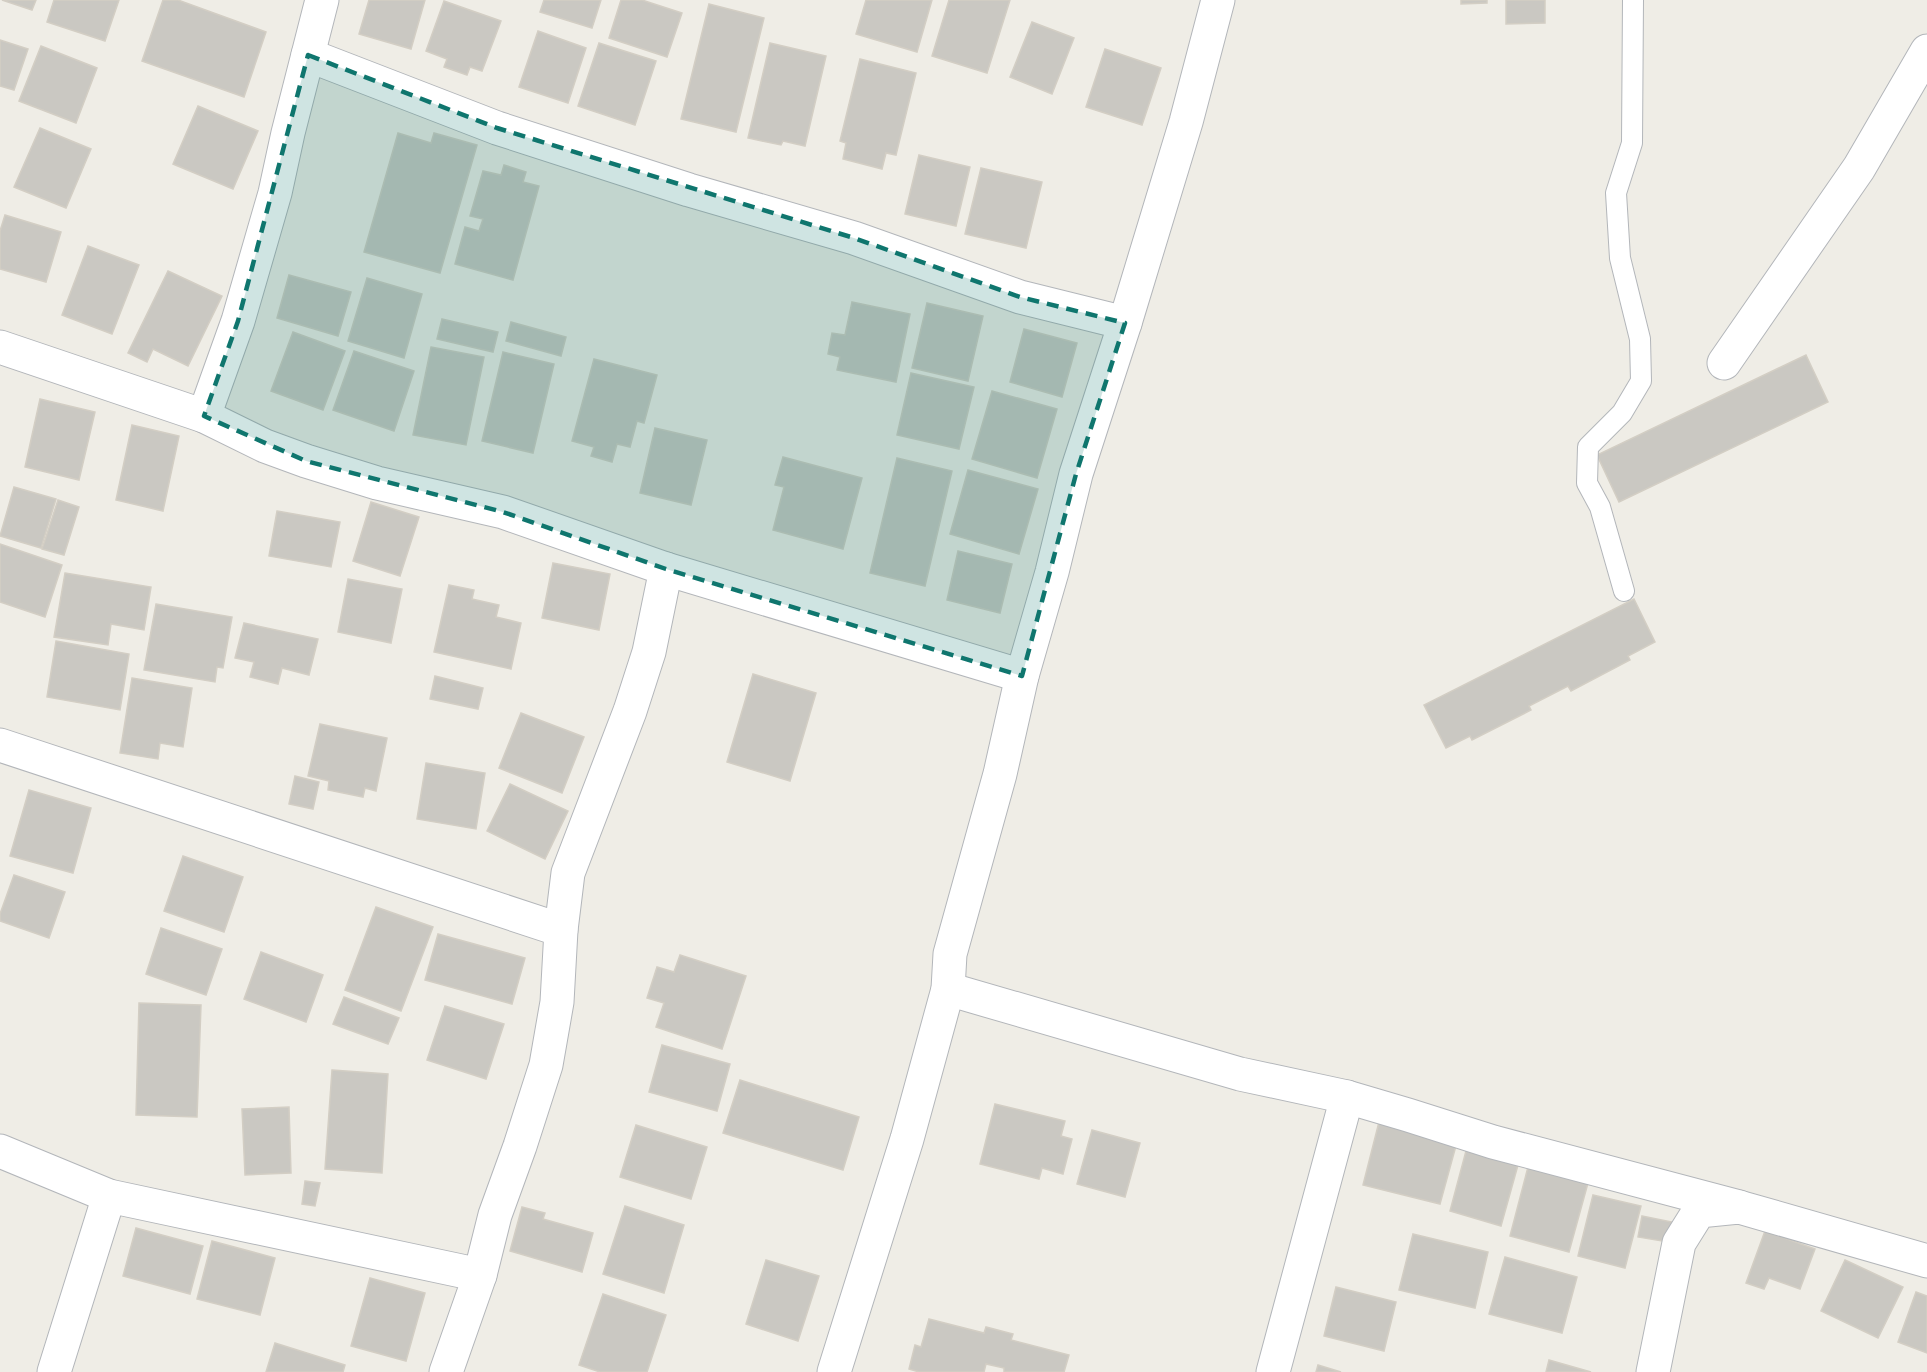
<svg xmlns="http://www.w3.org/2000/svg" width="1927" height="1372" viewBox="0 0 1927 1372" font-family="Commissioner,sans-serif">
<rect width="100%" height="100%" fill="#efede6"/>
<!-- building -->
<g fill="#cac8c2" stroke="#d3cec4" stroke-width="1.5">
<polygon points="2,0 36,0 32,10"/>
<polygon points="54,0 119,0 105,41 47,22"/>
<polygon points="163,0 178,0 266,32 244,97 142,61"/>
<polygon points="369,0 425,0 411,49 359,34"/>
<polygon points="544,0 601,0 592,28 540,12"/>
<polygon points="621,0 642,0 682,13 667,57 609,38"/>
<polygon points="866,0 932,0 917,52 856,34"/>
<polygon points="949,0 1010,0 987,73 932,56"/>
<polygon points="1461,0 1487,0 1487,3 1461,4"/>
<polygon points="1506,0 1545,0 1545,23 1506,24"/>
<polygon points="444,1 501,21 482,71 470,67 467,75 444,67 447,59 426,51"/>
<polygon points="709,4 764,18 736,132 681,119"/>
<polygon points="1032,22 1074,38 1052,94 1010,77"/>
<polygon points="538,31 586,48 568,103 519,87"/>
<polygon points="0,40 28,49 14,90 0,86"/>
<polygon points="599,43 656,61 635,125 578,106"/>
<polygon points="770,43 826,56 805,146 783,141 781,145 748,138"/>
<polygon points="41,46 97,68 76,123 19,101"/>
<polygon points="1105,49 1161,68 1142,125 1086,107"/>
<polygon points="860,59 916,73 896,155 886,153 882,169 843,159 846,143 840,141"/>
<polygon points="198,106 258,131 233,189 173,164"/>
<polygon points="40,128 91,149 66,208 14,187"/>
<polygon points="398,133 431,143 434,133 477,145 440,273 364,252"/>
<polygon points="919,155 970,167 956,226 905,214"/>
<polygon points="504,165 526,172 523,182 539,186 513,280 455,264 465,227 479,231 483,219 470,216 483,171 501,175"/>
<polygon points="981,168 1042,182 1026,248 965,234"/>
<polygon points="5,215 61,232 46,282 0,269 0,231"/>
<polygon points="88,246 139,265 112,334 62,315"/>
<polygon points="168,271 222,296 188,366 153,349 147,362 128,353"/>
<polygon points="289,275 351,292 338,336 277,318"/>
<polygon points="367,278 422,294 404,358 348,341"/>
<polygon points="852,302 910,314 896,382 837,370 840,357 828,354 832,333 845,335"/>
<polygon points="927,303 983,316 968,381 912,368"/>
<polygon points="442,319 498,332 493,352 437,339"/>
<polygon points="511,322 566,337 561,356 506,341"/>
<polygon points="1024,329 1077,343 1062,397 1010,382"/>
<polygon points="293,332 345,351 323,410 271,391"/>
<polygon points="431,347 484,357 466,445 413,435"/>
<polygon points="354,351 414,371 394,431 333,410"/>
<polygon points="503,352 554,364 533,453 482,441"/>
<polygon points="1806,355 1828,402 1619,502 1597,455"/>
<polygon points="594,359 657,375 644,423 637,421 630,447 617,444 612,462 591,456 594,447 572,441"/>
<polygon points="911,373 974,387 959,449 897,435"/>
<polygon points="992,391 1057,409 1037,478 972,459"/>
<polygon points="40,399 95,412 79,480 25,467"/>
<polygon points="132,425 179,436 163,511 116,500"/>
<polygon points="655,428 707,440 691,505 640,493"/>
<polygon points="783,457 862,478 843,549 773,530 784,487 775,485"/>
<polygon points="897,458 952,471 925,586 870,573"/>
<polygon points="968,470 1038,489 1019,554 950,534"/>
<polygon points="14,487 56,499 41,548 0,536"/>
<polygon points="58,500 79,507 64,555 42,549"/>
<polygon points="371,502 419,517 400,576 353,561"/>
<polygon points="277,511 340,522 331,567 269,556"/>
<polygon points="0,544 62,565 45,617 0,602"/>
<polygon points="958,551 1012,564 1000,613 947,600"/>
<polygon points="553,563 610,574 599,630 542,618"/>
<polygon points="65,573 151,587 144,630 111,624 108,645 54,637"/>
<polygon points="348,579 402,589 391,643 338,632"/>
<polygon points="449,585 474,590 472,599 499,605 496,617 521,623 511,669 434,652"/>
<polygon points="1634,599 1655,642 1628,656 1630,660 1571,691 1568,686 1529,706 1531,710 1472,740 1470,736 1446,748 1424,705"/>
<polygon points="156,604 232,617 223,668 217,667 215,682 144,670"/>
<polygon points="244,623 318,639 309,675 282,668 278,684 250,677 254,662 235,658"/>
<polygon points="56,641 129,654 120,710 47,697"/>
<polygon points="753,674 816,693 790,781 727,762"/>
<polygon points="435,676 483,688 478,709 430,699"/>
<polygon points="132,678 192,688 183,747 160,743 158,759 120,753"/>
<polygon points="521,713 584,737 562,793 499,768"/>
<polygon points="320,724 387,738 376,791 365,788 363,797 328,790 329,781 308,776"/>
<polygon points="426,763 485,773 476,829 417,819"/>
<polygon points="295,776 319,782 313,809 289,804"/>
<polygon points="510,784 568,811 545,859 487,831"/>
<polygon points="29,790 91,808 73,873 10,856"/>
<polygon points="183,856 243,877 224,932 164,911"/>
<polygon points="14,875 65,892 49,938 0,921 0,914"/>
<polygon points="376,907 433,927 401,1011 345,990"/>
<polygon points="161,928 222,949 206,995 146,974"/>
<polygon points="438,934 525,958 512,1004 425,980"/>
<polygon points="261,952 323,975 306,1022 244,999"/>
<polygon points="680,955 746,976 722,1049 656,1027 664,1003 647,998 657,967 674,972"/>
<polygon points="344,997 399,1018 388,1044 333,1024"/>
<polygon points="139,1003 201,1005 197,1117 136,1115"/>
<polygon points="445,1006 504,1024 486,1079 427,1060"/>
<polygon points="662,1045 730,1064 717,1111 649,1092"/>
<polygon points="332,1070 388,1074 382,1173 325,1169"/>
<polygon points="740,1080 859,1117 843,1170 723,1133"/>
<polygon points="995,1104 1065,1121 1061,1136 1072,1139 1063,1174 1042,1168 1039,1179 980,1164"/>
<polygon points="289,1107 291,1173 245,1175 242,1109"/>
<polygon points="1379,1122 1457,1142 1440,1204 1363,1185"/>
<polygon points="636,1125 707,1147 691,1199 620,1177"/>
<polygon points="1092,1130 1140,1143 1125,1197 1077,1184"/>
<polygon points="1466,1151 1518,1165 1501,1226 1450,1211"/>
<polygon points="1528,1167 1588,1183 1569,1252 1510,1236"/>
<polygon points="305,1181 320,1183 315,1206 302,1204"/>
<polygon points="1593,1195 1641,1206 1625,1268 1578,1256"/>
<polygon points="625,1206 684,1225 664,1293 603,1274"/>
<polygon points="522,1207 545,1213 543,1219 593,1233 582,1272 510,1251"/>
<polygon points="1642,1216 1672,1222 1668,1242 1638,1237"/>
<polygon points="136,1228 203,1246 190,1294 123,1276"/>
<polygon points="1765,1231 1815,1249 1800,1289 1769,1278 1764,1289 1746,1283"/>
<polygon points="1413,1234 1488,1252 1475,1308 1399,1290"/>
<polygon points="212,1241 275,1258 260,1315 197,1299"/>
<polygon points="1505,1257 1577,1277 1562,1333 1489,1314"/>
<polygon points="766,1260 819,1276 798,1341 746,1324"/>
<polygon points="1845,1260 1903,1287 1878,1338 1821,1311"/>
<polygon points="370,1278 425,1293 406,1361 351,1346"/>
<polygon points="1336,1287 1396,1302 1384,1351 1324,1336"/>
<polygon points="1916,1292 1927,1296 1927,1353 1898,1342"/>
<polygon points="603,1294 666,1315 647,1372 600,1372 579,1365"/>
<polygon points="929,1319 984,1333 986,1327 1013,1334 1011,1340 1069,1355 1064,1372 1004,1372 1004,1368 986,1364 984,1372 919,1372 909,1369 915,1345 921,1347"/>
<polygon points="275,1343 345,1365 343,1372 266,1372"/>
<polygon points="1549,1360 1591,1372 1546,1372"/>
<polygon points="1318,1365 1341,1372 1316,1372"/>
</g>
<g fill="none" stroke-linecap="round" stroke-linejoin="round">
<defs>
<polyline id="service" points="1624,591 1600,507 1587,483 1588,447 1622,413 1641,381 1640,339 1620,258 1616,193 1632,143 1633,0"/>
<g id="minor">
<polyline points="308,55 497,128 689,190 854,238 1020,297 1125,323"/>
<polyline points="0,347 204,416 265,446 306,461 377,483 503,512 666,569 1022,676"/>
<polyline points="1724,363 1859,168 1927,51"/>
<polyline points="204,416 238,321 275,193 288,133 322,0"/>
<polyline points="0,745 561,930"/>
<polyline points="948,989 1240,1074 1347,1097 1408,1115 1493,1142 1739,1207"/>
<polyline points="0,1151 109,1196 480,1275"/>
<polyline points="54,1372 109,1196"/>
<polyline points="446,1372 480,1275 495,1215 520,1146 546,1065 557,1002 561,930 568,873 630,711 649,652 666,569"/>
<polyline points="834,1372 907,1139 948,989 950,954 1000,774 1022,676 1052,572 1076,474 1125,323 1186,122 1218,0"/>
<polyline points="1273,1372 1347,1097"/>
<polyline points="1653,1372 1679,1243 1699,1211 1739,1207 1927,1261"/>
</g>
</defs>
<!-- service casing -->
<use href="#service" stroke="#b3b6ba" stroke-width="22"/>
<!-- minor casing -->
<use href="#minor" stroke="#b3b6ba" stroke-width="35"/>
<!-- service -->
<use href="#service" stroke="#fff" stroke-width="20"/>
<!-- minor -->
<use href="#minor" stroke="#fff" stroke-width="33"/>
</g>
<!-- marked area -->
<path fill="#0f766e" fill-opacity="0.2" stroke="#0f766e" stroke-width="4.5" stroke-dasharray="12 8" stroke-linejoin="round" d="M 308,55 L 497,128 L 854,238 L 1020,297 L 1125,323 L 1076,474 L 1022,676 L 666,569 L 503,512 L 306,461 L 204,416 L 238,321 Z"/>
</svg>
